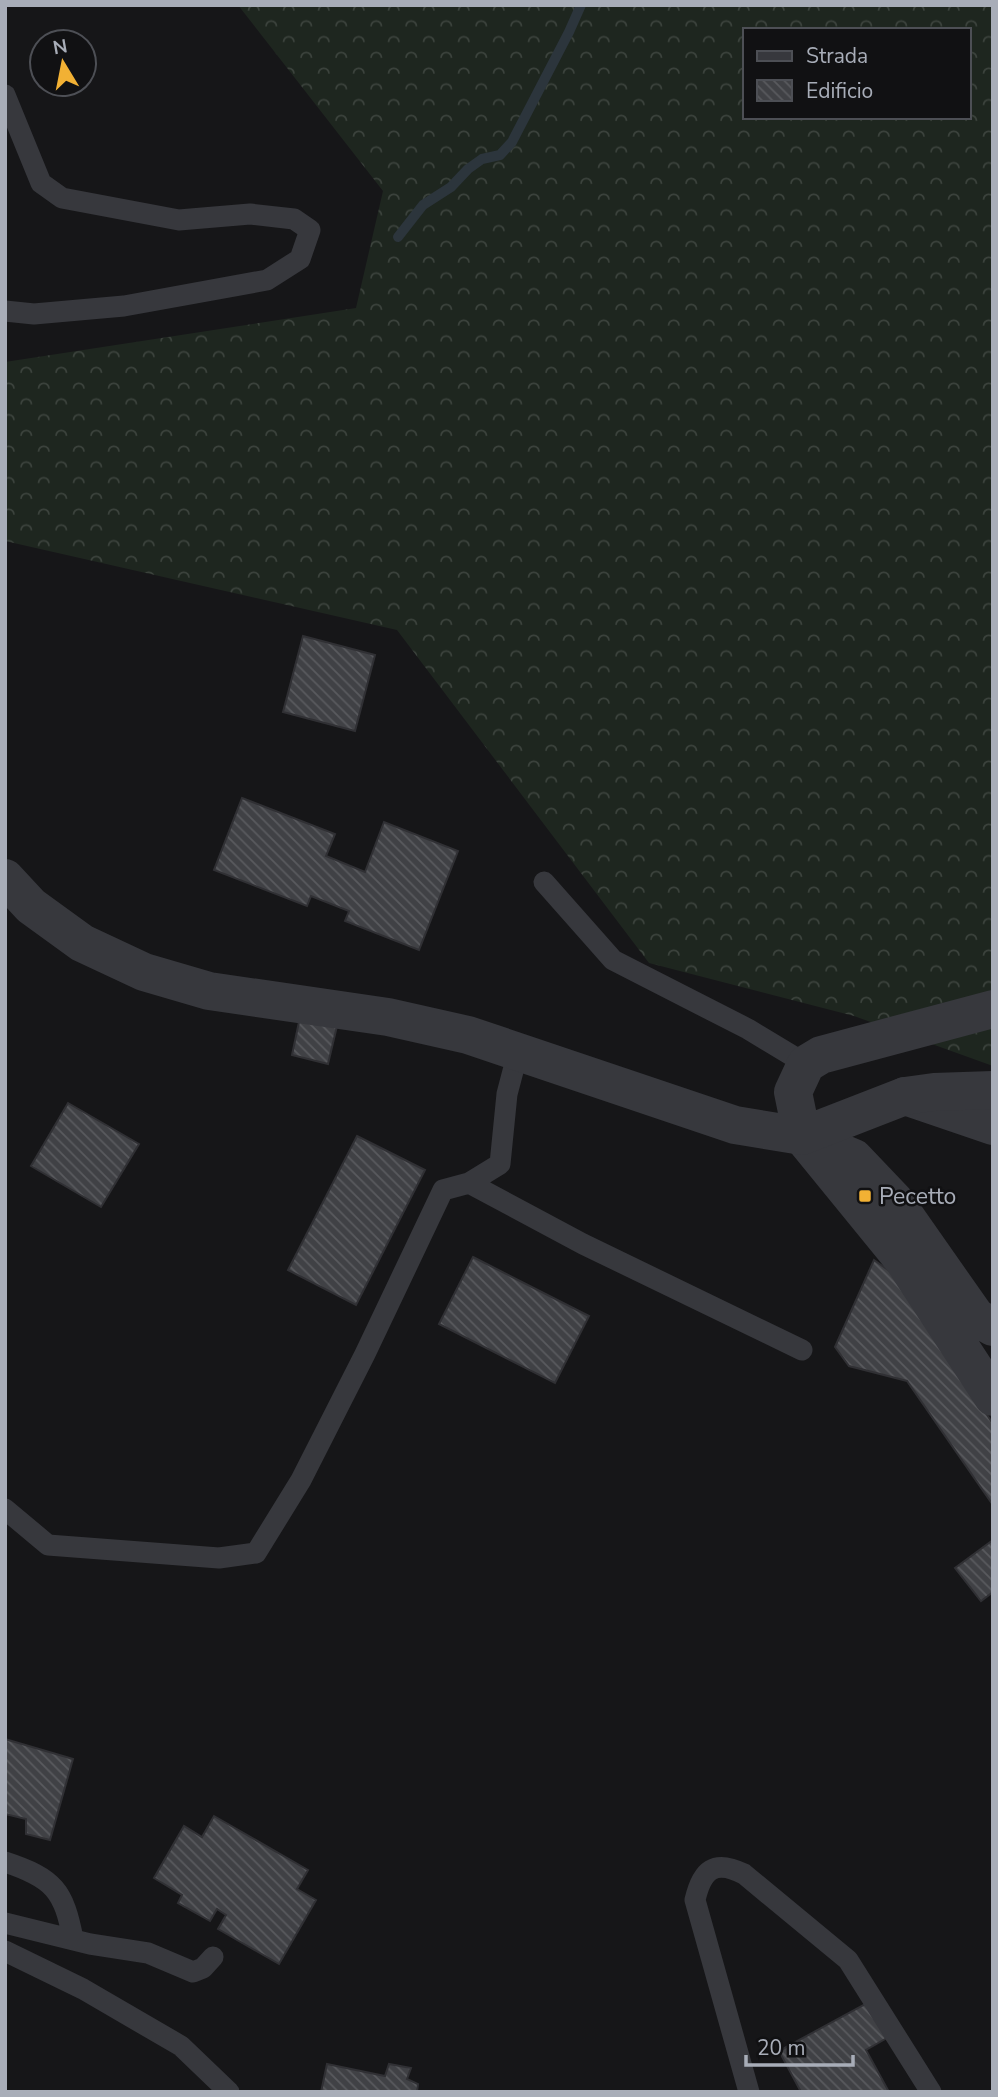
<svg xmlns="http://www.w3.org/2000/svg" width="998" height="2097" viewBox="0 0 998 2097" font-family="'Nunito Sans',sans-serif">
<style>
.forest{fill:url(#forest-crowns);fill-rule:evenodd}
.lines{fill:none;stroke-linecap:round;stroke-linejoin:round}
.stream{stroke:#2c353c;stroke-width:10}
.building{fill:url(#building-back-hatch);stroke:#303034;stroke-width:2}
.service{stroke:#37383d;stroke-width:21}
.minor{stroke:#37383d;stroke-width:38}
.tertiary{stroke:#37383d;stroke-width:38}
.poi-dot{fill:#f2b134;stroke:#111113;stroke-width:2.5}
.labels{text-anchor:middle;stroke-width:5;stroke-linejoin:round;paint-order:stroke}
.poi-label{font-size:23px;fill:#a8adb8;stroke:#111113;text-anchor:start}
</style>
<defs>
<pattern id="forest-crowns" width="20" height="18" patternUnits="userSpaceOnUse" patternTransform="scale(1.75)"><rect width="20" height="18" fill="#1e261f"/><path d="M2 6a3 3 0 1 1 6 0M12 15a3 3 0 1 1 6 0" fill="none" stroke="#3c433d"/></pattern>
<pattern id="building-back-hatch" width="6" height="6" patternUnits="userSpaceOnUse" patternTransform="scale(1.75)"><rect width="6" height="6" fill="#404145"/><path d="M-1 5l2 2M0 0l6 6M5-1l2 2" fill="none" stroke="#595a5e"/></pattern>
</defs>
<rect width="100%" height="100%" fill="#161618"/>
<path class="forest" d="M238,5H993V1066L854,1016L649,963L397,630L5,541V362L356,308L383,191ZM744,30H968V117H744Z"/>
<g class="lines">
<path class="stream" d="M398,237L423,205L451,187L468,169L482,159L500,155L512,142L569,32L581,5"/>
</g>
<path class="building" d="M303,636L375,655L355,731L283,712Z
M242,798L335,834L326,856L365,872L384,822L458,851L419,950L345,921L349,911L311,896L307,906L214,870Z
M300,1017L337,1026L328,1064L292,1055Z
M68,1103L139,1144L101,1207L31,1166Z
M357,1136L425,1170L356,1305L288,1270Z
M473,1257L589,1316L555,1383L439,1324Z
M874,1260L898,1277L993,1424V1505L907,1381L849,1366L835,1347Z
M993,1540V1592L981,1601L955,1568Z
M5,1739L73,1759L50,1840L26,1834V1819L5,1814Z
M214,1816L308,1870L297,1889L316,1900L279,1964L218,1929L226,1915L217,1909L210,1921L178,1903L182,1895L154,1878L184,1826L202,1837Z
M867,2003L887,2038L866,2050L889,2092H801L779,2051Z
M327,2064L385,2076L389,2064L411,2068L407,2079L418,2084L417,2092H321Z"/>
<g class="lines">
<path class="service" d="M5,95L41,183L62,198L179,220L250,214L294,219L310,230L300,259L267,280L124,306L34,314L5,311
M544,882L613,960L748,1029L806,1064
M469,1183L583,1244L802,1350
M5,1509L48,1545L219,1558L256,1553L301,1480L365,1354L443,1190L469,1183L500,1164L507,1094L518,1052
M5,1862C54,1878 64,1891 73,1939
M5,1923L90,1944L148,1953L193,1972L203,1968L213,1957
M5,1951L83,1989L181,2046L229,2092
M749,2092L695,1900C702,1870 714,1859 744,1874L848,1960L931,2092"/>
<path class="minor" d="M905,1096L993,1126
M802,1136L904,1261L993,1397
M804,1137L854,1158L894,1200L976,1317L993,1327"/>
<path class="tertiary" d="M5,878L31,906L82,943L144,972L209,991L388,1017L468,1035L735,1125L802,1136
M802,1136L793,1092L806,1064L821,1055L993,1009
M802,1136L905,1096L934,1092L993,1090"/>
</g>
<rect class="poi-dot" x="858" y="1189" width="14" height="14" rx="3.5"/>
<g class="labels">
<g class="poi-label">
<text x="879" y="1204">Pecetto</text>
</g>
</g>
<rect width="998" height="2097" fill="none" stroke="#a8adb8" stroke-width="14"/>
<rect x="743" y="28" width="228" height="91" fill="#111113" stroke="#4d4f55" stroke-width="2"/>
<rect x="757" y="51" width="35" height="10" fill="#37383d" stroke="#4d4f55" stroke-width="2"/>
<text x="806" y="63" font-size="21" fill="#a8adb8">Strada</text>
<rect x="757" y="80" width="35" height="21" fill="url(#building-back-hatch)" stroke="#4d4f55" stroke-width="2"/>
<text x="806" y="98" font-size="21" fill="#a8adb8">Edificio</text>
<g transform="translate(63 63) rotate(350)"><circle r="33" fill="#111113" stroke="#4d4f55" stroke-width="2"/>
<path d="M0-5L12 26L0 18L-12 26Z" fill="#f2b134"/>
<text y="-10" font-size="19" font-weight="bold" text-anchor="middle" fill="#a8adb8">N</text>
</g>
<path d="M746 2055v10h107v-10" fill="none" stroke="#a8adb8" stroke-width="3.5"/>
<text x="757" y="2055" font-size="21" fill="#a8adb8" stroke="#111113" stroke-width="5" paint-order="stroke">20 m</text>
</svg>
